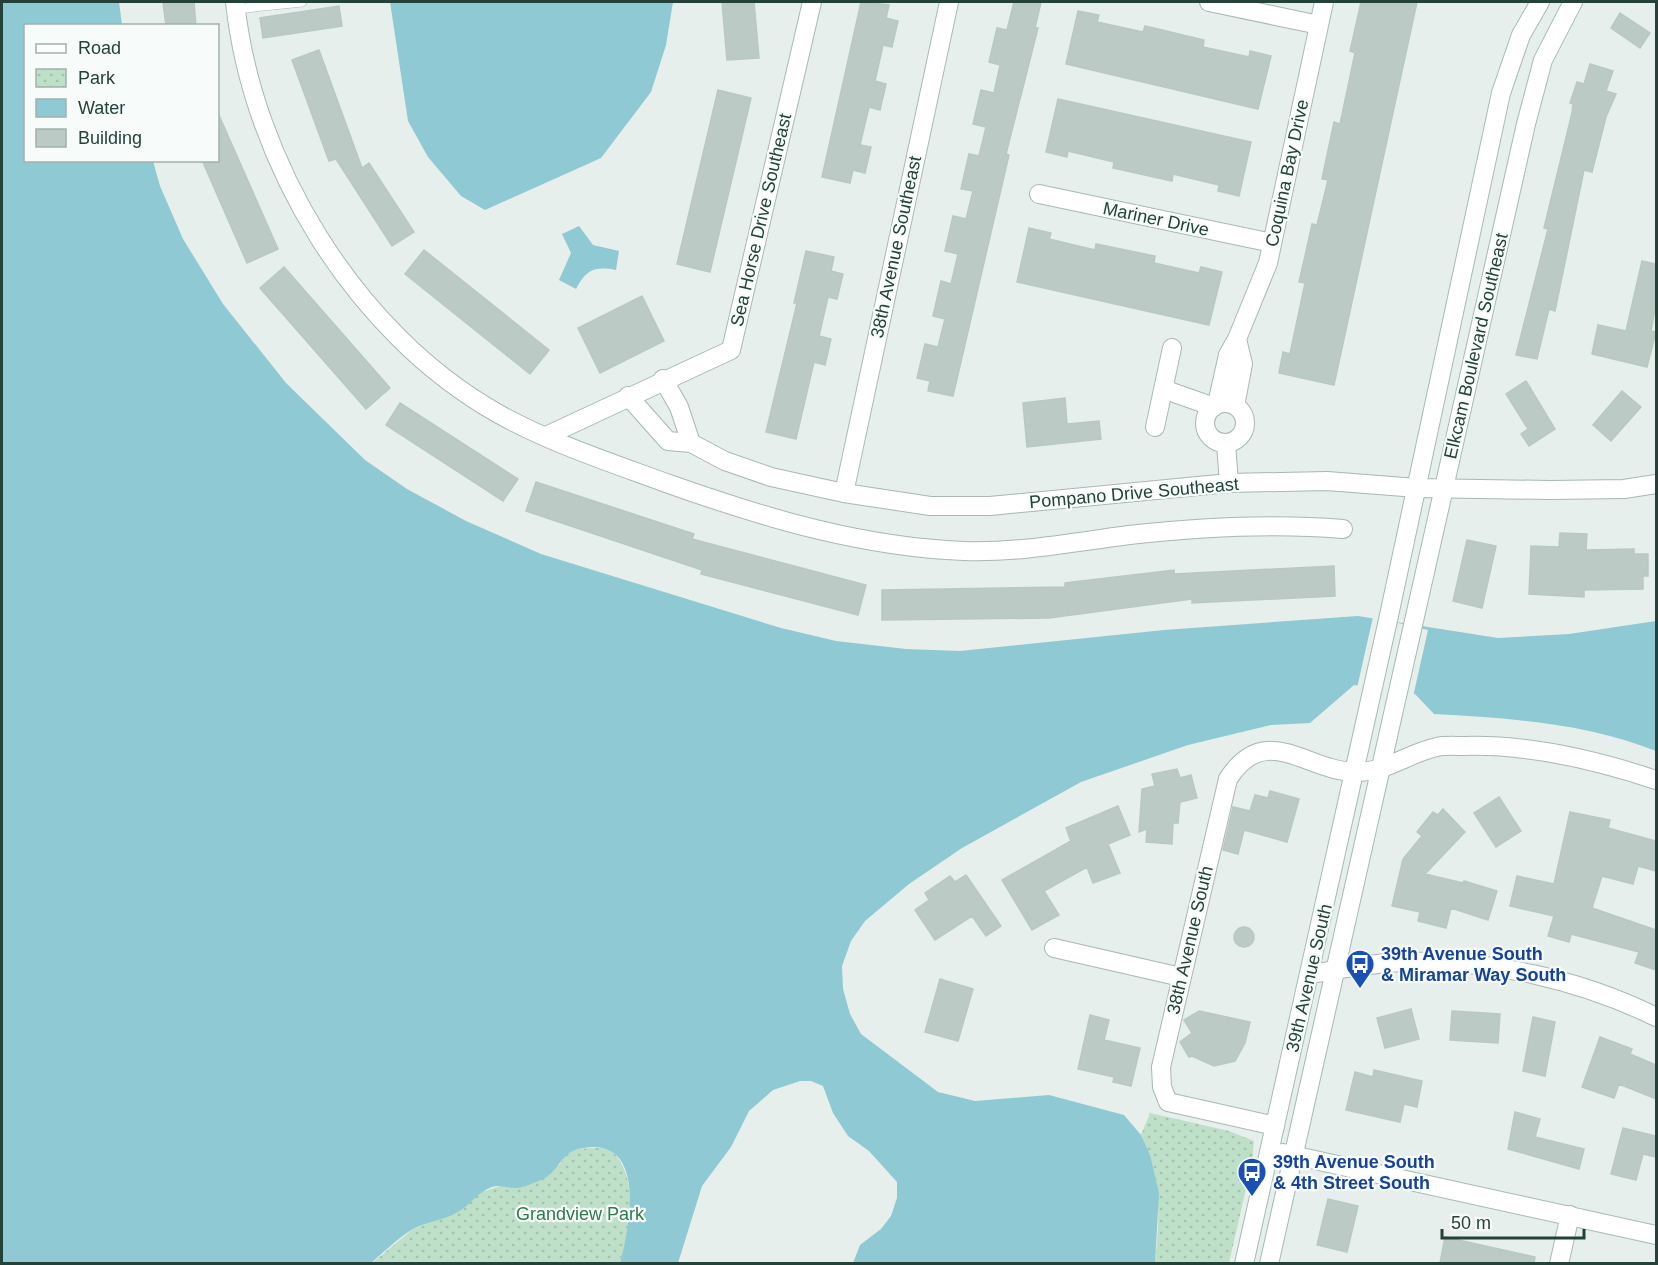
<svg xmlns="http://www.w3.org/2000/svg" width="1658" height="1265" viewBox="0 0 1658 1265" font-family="Helvetica,sans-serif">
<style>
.park{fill:url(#park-dots)}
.water{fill:#8ec9d4}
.pier{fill:#e6efeb}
.building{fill:#bbcac4;stroke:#b8c9c2;stroke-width:1.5}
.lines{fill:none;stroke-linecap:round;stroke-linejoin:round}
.lane-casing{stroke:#a8b8b2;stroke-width:10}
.street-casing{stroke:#a8b8b2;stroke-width:20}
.secondary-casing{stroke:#a4bbb3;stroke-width:20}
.lane{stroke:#fff;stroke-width:9}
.street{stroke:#fff;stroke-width:18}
.secondary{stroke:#fff;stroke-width:18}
.labels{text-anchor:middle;stroke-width:4.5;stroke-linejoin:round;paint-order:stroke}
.street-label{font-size:18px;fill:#24423a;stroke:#f7fbf9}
.transit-label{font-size:18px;font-weight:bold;fill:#164399;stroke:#f7fbf9;text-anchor:start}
.park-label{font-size:18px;fill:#2d7a4b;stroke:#f7fbf9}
</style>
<defs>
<pattern id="park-dots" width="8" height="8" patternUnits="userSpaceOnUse" patternTransform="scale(1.5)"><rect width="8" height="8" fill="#bfe0c8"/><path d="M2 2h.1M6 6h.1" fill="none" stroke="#a4c1ad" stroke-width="1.8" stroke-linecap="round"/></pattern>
</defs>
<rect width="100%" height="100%" fill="#e6efeb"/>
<path class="park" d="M1150,1113L1229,1131L1254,1141L1252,1162L1229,1263H1155C1160,1212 1162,1183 1141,1135Z
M608,1147C641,1175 630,1226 620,1263L371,1264L413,1229L455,1213L479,1193L503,1185L516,1188L560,1164L565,1155L576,1149Z"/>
<path class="water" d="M2,2H119L122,25L26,26V160L153,161L160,186L183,239L223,304L286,383L365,460L407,489L466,521L541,554L781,628L836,641L906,649L960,651L1164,630L1358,616L1498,638L1569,634L1656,621V751C1587,723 1508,718 1434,714L1415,694L1354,685L1310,723L1271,725L1188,745L1081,782L962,848L909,884L865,921L851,941L842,966L843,989L850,1014L861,1034L938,1092L975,1101L1049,1095L1124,1115L1141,1135L1150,1155L1159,1193L1155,1263H853L860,1245L881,1229L891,1216L897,1198V1182L869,1151L848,1136L833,1113L823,1086L811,1081H800L773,1090L749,1111L731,1147L702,1186L678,1263H620C631,1223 647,1132 578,1149C561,1153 557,1174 541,1180C533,1183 523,1188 515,1188C506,1188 501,1184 492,1187C477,1192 470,1206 456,1213C443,1220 427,1222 413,1229C398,1238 384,1252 371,1263L2,1264Z
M390,2H673L666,45L651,92L601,158L485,210L461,196L428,157L408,121Z
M579,226L593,245L619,251L616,270C594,266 586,270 576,289L559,280L571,253L562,234Z"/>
<path class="pier" d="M1373,617L1428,630L1413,697L1357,688Z"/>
<path class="building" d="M163,2H194L196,26H166Z
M722,2H754L759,58L727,60Z
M861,2L889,5L886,18L898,21L892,47L883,45L875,81L886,84L880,110L869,107L860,145L871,147L865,173L853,170L850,183L822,177Z
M1014,2H1041L1035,28H1038L1006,154L1009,155L953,396L928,391L930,381L917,378L925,344L938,347L945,319L933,316L941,281L951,284L958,254L945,251L953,216L966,219L973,191L961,189L969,154L979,156L986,127L973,124L981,90L994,93L1000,65L989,62L997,28L1007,30Z
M1361,2H1417L1334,385L1279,373L1283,352L1290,354L1305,283L1299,282L1307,247L1312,224L1317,225L1328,180L1322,179L1334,122L1340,124L1355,53L1350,51Z
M339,6L342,26L263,38L260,18Z
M1078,11L1099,15L1097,22L1143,32L1145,26L1204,40L1203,47L1249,57L1250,51L1271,56L1258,109L1066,64Z
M1620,13L1650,33L1640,48L1611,28Z
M319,50L362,168L369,163L414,232L392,246L336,159L329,161L292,60Z
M1590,64L1613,71L1606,91L1616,94L1606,117L1592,172L1584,170L1555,311L1549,309L1537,359L1516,355L1548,229L1544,228L1572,113L1573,104L1570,103L1577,82L1584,84Z
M718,90L751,98L710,272L677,264Z
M1058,99L1251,142L1239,196L1218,191L1219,185L1173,174L1172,181L1113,168L1114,162L1068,151L1067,157L1046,152Z
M218,113L278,249L247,263L202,160H218Z
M1029,228L1051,233L1049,239L1095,250L1096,244L1155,256L1154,263L1199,273L1201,267L1222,272L1209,325L1017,282Z
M424,250L549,350L530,374L405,274Z
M806,251L834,257L831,271L843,274L837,299L828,297L819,336L831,339L825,365L814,362L796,439L766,432L797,303H794Z
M1642,261L1656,264V304L1651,331L1656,332L1647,367L1592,354L1598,325L1626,331Z
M284,267L390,388L366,409L260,288Z
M642,296L664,341L600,373L578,328Z
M1526,381L1555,429L1529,446L1521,434L1528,429L1506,394Z
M1622,391L1641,407L1611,441L1593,425Z
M1065,398L1067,424L1099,421L1101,439L1027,447L1023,403Z
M400,403L518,479L503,501L386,425Z
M536,482L694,534L692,539L866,585L858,615L701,574L702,570L526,511Z
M1560,533L1587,534L1586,550L1634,549V554H1648V576H1643V589L1584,590V597L1529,594L1531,546L1559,547Z
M1467,540L1496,546L1482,608L1453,601Z
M1334,566L1335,596L1192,603V599L1049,618L882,620V590L1065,587V583L1174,570V574Z
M1177,769L1180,778L1191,775L1197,798L1180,802L1178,823H1173L1172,844L1146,842L1147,829L1139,832L1142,789L1155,786L1152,774Z
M1270,791L1299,799L1287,842L1244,830L1238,854L1223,850L1233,807L1250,811L1255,795L1268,798Z
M1499,797L1521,831L1496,847L1474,813Z
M1118,806L1130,835L1108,844L1120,873L1093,883L1087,867L1044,891L1059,915L1032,930L1002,880L1071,841L1066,828Z
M1443,809L1465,832L1425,874L1463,883L1464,881L1497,891L1488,920L1451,908L1446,928L1418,921L1420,912L1392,906L1403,859L1422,836L1417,832L1433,812L1438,815Z
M1570,812L1610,820L1608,828L1656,841V871L1638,866L1633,884L1602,876L1592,908L1656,930V970L1635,963L1639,952L1571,934L1569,942L1548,936L1554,916L1510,906L1517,876L1554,884Z
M966,875L1001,926L986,936L972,916L935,940L915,910L929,900L925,893L950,876L955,882Z
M1234 937a10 10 0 1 1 20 0a10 10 0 1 1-20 0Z
M940,979L973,989L958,1041L925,1032Z
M1411,1009L1419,1039L1385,1048L1377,1018Z
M1199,1011L1250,1022L1245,1043L1235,1061L1214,1066L1192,1056L1189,1057L1180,1042L1192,1033L1184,1020Z
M1452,1011L1500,1014L1498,1043L1450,1040Z
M1090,1015L1109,1020L1104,1040L1140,1048L1131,1086L1113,1082L1114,1077L1078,1069Z
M1533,1017L1555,1022L1545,1076L1523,1071Z
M1600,1037L1632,1049L1630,1054L1656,1065V1099L1619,1084L1614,1098L1582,1087Z
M1374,1070L1422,1081L1417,1107L1404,1104L1400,1122L1346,1110L1355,1072L1373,1077Z
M1515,1112L1540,1119L1535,1137L1584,1149L1579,1169L1508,1149Z
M1623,1128L1656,1136V1157L1643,1154L1636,1180L1611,1174Z
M1328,1199L1358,1206L1347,1252L1317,1245Z
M1445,1237L1535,1257L1534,1263H1440Z"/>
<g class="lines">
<g class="lane-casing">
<path id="lane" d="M236,9L302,2"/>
</g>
<g class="street-casing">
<path id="street" d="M235,2C252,162 354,332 497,413C550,443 612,463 669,484C765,518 862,547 964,551C1019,553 1075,542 1129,535C1201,527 1271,523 1343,529
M1209,2L1319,25
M1039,194L1272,243
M663,379L679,407L691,443
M1163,389L1214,407
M628,396L668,441L691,443L725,461L771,477L844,493L930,506H990L1229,483L1327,481L1417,488L1550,490L1624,489L1656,484
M1205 423a20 20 0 1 1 40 0a20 20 0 1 1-40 0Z
M1217,404L1228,355L1237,339L1268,263L1324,2
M1235,406L1243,364L1237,339
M1155,427L1172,348
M546,436L731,350L812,2
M1226,444L1229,483
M844,493L949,2
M1054,948L1181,977
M1310,974C1342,969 1377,962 1409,962C1493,960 1581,980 1656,1017
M1275,1126L1168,1102L1162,1087L1161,1067L1228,779C1265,721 1305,770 1354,772C1386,773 1408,753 1437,747C1445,745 1456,746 1464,746C1529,744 1596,760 1656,780
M1559,1264L1570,1215"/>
</g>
<g class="secondary-casing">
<path id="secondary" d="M1283,1153L1656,1235
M1244,1264L1388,620L1501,93L1521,35L1540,2
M1269,1264L1526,124L1543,60L1573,2"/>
</g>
<use href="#lane" class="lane"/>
<use href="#street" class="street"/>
<use href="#secondary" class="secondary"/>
</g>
<defs>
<g id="bus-pin" transform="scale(1.5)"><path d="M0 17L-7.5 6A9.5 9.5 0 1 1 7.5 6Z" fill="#1a4fb4" stroke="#f7fbf9"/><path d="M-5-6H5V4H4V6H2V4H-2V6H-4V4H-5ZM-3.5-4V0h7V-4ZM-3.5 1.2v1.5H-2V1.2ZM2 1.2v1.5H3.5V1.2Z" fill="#fff"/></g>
</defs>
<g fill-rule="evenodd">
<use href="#bus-pin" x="1360" y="964"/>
<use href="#bus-pin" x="1252" y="1172"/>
</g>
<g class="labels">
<g class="street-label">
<text transform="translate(1287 173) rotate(-78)" y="6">Coquina Bay Drive</text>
<text transform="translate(1156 219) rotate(12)" y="6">Mariner Drive</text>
<text transform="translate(761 220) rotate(-77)" y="6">Sea Horse Drive Southeast</text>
<text transform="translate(896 247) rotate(-78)" y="6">38th Avenue Southeast</text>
<text transform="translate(1476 346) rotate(-77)" y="6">Elkcam Boulevard Southeast</text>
<text transform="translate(1134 493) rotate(-5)" y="6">Pompano Drive Southeast</text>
<text transform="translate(1190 940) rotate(-77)" y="6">38th Avenue South</text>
<text transform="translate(1309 978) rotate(-77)" y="6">39th Avenue South</text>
</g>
<g class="transit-label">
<text x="1381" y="960">39th Avenue South<tspan x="1381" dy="21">&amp; Miramar Way South</tspan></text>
<text x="1273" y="1168">39th Avenue South<tspan x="1273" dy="21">&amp; 4th Street South</tspan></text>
</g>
<g class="park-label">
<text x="580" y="1220">Grandview Park</text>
</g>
</g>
<rect width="1658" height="1265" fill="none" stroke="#24423a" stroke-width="6"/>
<rect x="24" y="24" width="195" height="138" fill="#f7fbf9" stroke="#a3b1ad" stroke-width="1.5"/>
<rect x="36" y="44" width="30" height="9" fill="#ffffff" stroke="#a3b1ad" stroke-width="1.5"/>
<text x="78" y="54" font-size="18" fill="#24423a">Road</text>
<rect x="36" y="69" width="30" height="18" fill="url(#park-dots)" stroke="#a3b1ad" stroke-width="1.5"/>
<text x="78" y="84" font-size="18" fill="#24423a">Park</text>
<rect x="36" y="99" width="30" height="18" fill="#8ec9d4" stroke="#a3b1ad" stroke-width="1.5"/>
<text x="78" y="114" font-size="18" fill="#24423a">Water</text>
<rect x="36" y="129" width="30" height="18" fill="#bbcac4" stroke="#a3b1ad" stroke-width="1.5"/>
<text x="78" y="144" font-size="18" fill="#24423a">Building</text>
<path d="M1442 1229v9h142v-9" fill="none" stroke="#24423a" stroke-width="3"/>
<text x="1451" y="1229" font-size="18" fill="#24423a" stroke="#f7fbf9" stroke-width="4.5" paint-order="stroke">50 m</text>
</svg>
